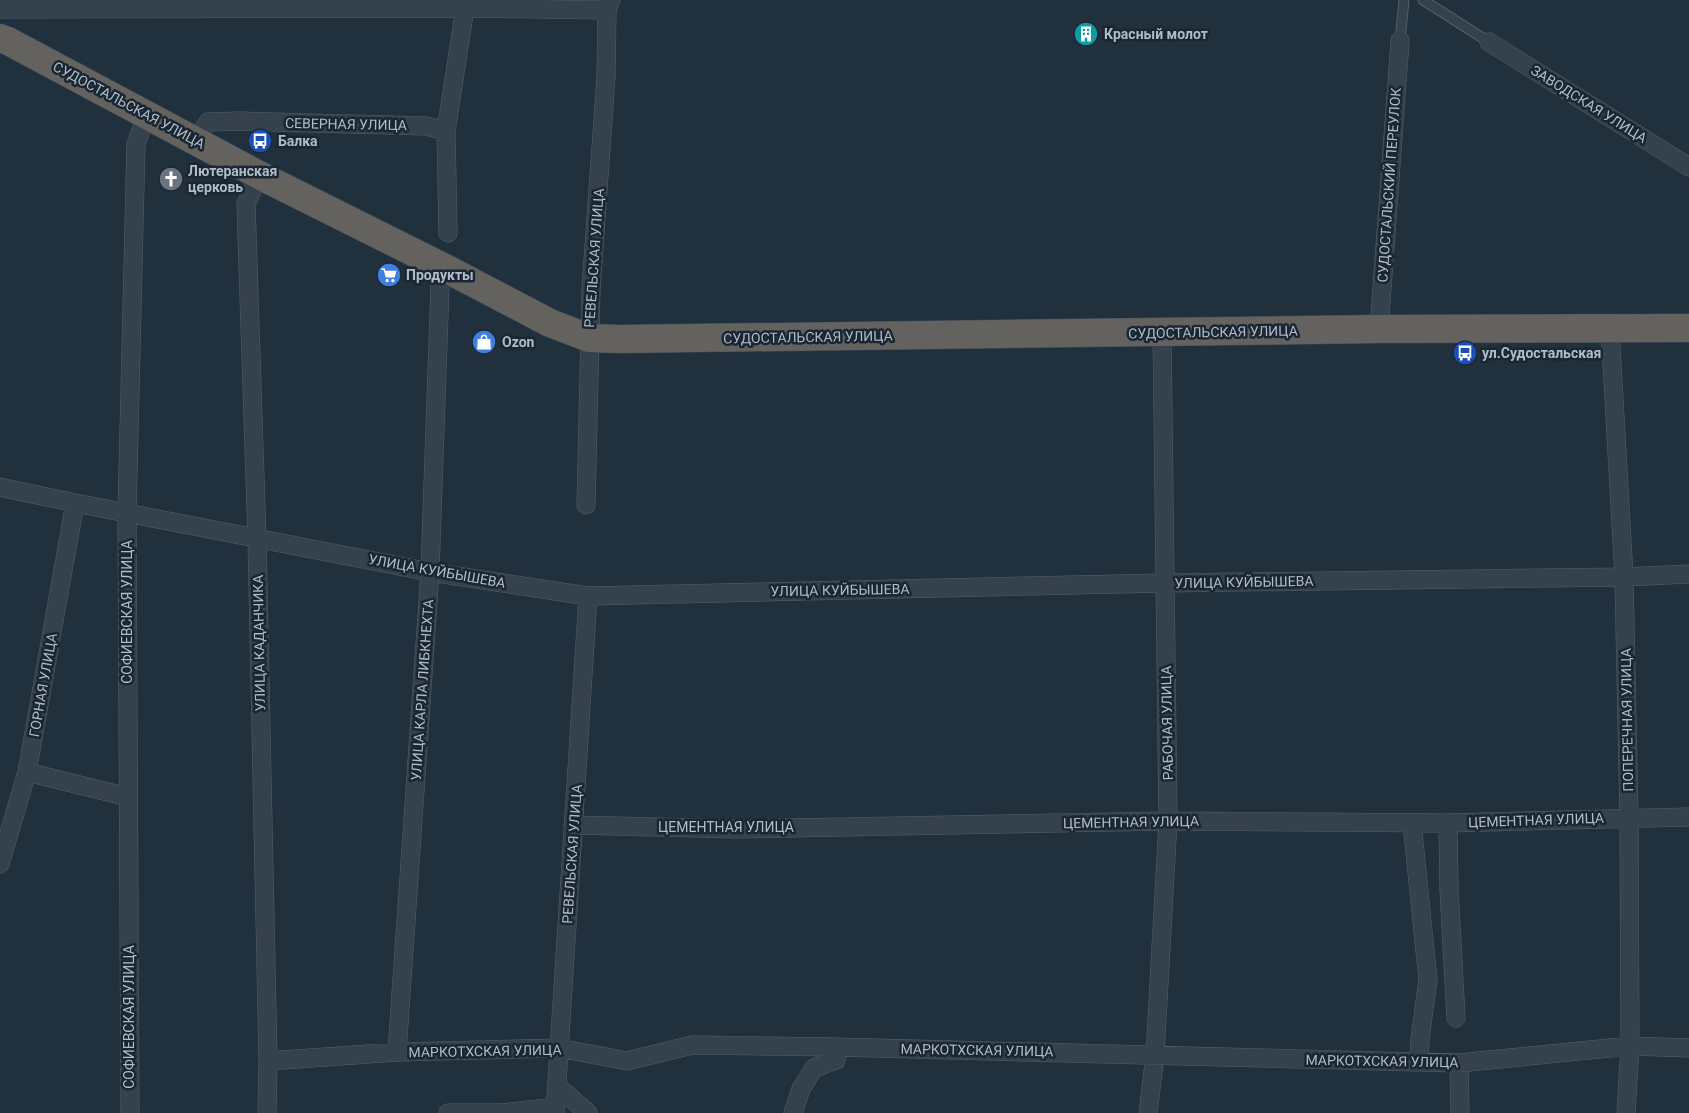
<svg xmlns="http://www.w3.org/2000/svg" width="1689" height="1113" viewBox="0 0 1689 1113" font-family="Roboto,sans-serif">
<style>
.lines{fill:none;stroke-linecap:round;stroke-linejoin:round}
.service-casing{stroke:#535f6b;stroke-width:11}
.minor-casing{stroke:#535f6b;stroke-width:19}
.trunk-casing{stroke:#404c58;stroke-width:29}
.service{stroke:#35414d;stroke-width:9}
.minor{stroke:#35414d;stroke-width:18}
.trunk{stroke:#63625f;stroke-width:28}
.labels{text-anchor:middle;stroke-width:5;stroke-linejoin:round;paint-order:stroke}
.poi-label{font-size:14px;font-weight:bold;fill:#b0bcc9;stroke:#1a2632;text-anchor:start}
.street-label{font-size:14px;fill:#b0bcc9;stroke:#1a2632}
</style>
<rect width="100%" height="100%" fill="#21303d"/>
<g class="lines">
<g class="service-casing">
<path id="service" d="M1423,0L1489,42
M1400,41L1404,0"/>
</g>
<g class="minor-casing">
<path id="minor" d="M0,9L465,8L607,10
M1489,42L1689,167
M196,141L208,122L238,121L426,126L446,131
M259,175L246,204L257,539L268,1061L267,1113
M448,233L446,131L465,8
M1610,328L1624,577L1629,817L1630,1046L1626,1113
M1379,329L1400,41
M0,487L75,503L430,572L588,596L1165,583L1624,577L1689,574
M586,505L591,289L606,77L607,10L611,0
M27,772L128,797
M1412,823L1428,980L1420,1039L1419,1062
M1448,823L1449,889L1456,1018
M573,825L736,829L1168,821L1448,823L1689,817
M0,864L27,772L75,503
M397,1052L430,572L440,285L447,269
M268,1061L397,1052L559,1048L627,1061L692,1045L836,1047L1459,1063L1630,1046L1689,1048
M1459,1063L1460,1113
M557,1086L588,1113
M130,1113L127,513L136,144L147,114
M448,1113H501L555,1107
M555,1113L588,596
M793,1113L801,1089L814,1068L836,1060V1047
M1148,1113L1155,1055L1168,821L1162,332"/>
</g>
<g class="trunk-casing">
<path id="trunk" d="M0,38L8,41L259,175L447,269L550,323L589,338L620,339L1379,329L1689,328"/>
</g>
<use href="#service" class="service"/>
<use href="#minor" class="minor"/>
<use href="#trunk" class="trunk"/>
</g>
<defs>
<g id="building-disc" transform="scale(1.25)"><circle r="9.5" fill="#0f9aa8" stroke="#1a2632"/><path d="M-4-6H4V6H1V3H-1V6H-4ZM-2.5-4.3h1.7v1.8h-1.7ZM.8-4.3h1.7v1.8H.8ZM-2.5-1h1.7V.8h-1.7ZM.8-1h1.7V.8H.8Z" fill="#fff"/></g>
<g id="bus-disc" transform="scale(1.25)"><circle r="9.5" fill="#1a4fb4" stroke="#1a2632"/><path d="M-5-6H5V4H4V6H2V4H-2V6H-4V4H-5ZM-3.5-4V0h7V-4ZM-3.5 1.2v1.5H-2V1.2ZM2 1.2v1.5H3.5V1.2Z" fill="#fff"/></g>
<g id="church-disc" transform="scale(1.25)"><circle r="9.5" fill="#6b7280" stroke="#1a2632"/><path d="M-1.2-6h2.4v3.5h3.3v2.4h-3.3V6h-2.4V-.1h-3.3v-2.4h3.3Z" fill="#fff"/></g>
<g id="supermarket-disc" transform="scale(1.25)"><circle r="9.5" fill="#3f7fe0" stroke="#1a2632"/><path d="M-6-5.5h2.5l.6 2H6L4.5 2H-2.5L-4.4-4H-6ZM-1.5 3.2a1.3 1.3 0 1 0 .1 0ZM3 3.2a1.3 1.3 0 1 0 .1 0Z" fill="#fff"/></g>
<g id="shop-disc" transform="scale(1.25)"><circle r="9.5" fill="#3f7fe0" stroke="#1a2632"/><path d="M-5-2.5h2.3a2.7 3.5 0 0 1 5.4 0H5L5.5 6h-11ZM-1.5-2.5h3a1.5 2.3 0 0 0-3 0Z" fill="#fff"/></g>
</defs>
<g fill-rule="evenodd">
<use href="#building-disc" x="1086" y="34"/>
<use href="#bus-disc" x="260" y="141"/>
<use href="#church-disc" x="171" y="179"/>
<use href="#supermarket-disc" x="389" y="275"/>
<use href="#shop-disc" x="484" y="342"/>
<use href="#bus-disc" x="1465" y="353"/>
</g>
<g class="labels">
<g class="poi-label">
<text x="1104" y="39">Красный молот</text>
<text x="278" y="146">Балка</text>
<text x="188" y="176">Лютеранская<tspan x="188" dy="16">церковь</tspan></text>
<text x="406" y="280">Продукты</text>
<text x="502" y="347">Ozon</text>
<text x="1482" y="358">ул.Судостальская</text>
</g>
<g class="street-label">
<text transform="translate(1589 104) rotate(32)" y="5">ЗАВОДСКАЯ УЛИЦА</text>
<text transform="translate(129 105) rotate(28)" y="5">СУДОСТАЛЬСКАЯ УЛИЦА</text>
<text transform="translate(346 124) rotate(1)" y="5">СЕВЕРНАЯ УЛИЦА</text>
<text transform="translate(1389 185) rotate(-86)" y="5">СУДОСТАЛЬСКИЙ ПЕРЕУЛОК</text>
<text transform="translate(594 258) rotate(-86)" y="5">РЕВЕЛЬСКАЯ УЛИЦА</text>
<text transform="translate(1213 332) rotate(-1)" y="5">СУДОСТАЛЬСКАЯ УЛИЦА</text>
<text transform="translate(808 337) rotate(-1)" y="5">СУДОСТАЛЬСКАЯ УЛИЦА</text>
<text transform="translate(437 571) rotate(10)" y="5">УЛИЦА КУЙБЫШЕВА</text>
<text transform="translate(1244 582) rotate(-1)" y="5">УЛИЦА КУЙБЫШЕВА</text>
<text transform="translate(840 590) rotate(-1)" y="5">УЛИЦА КУЙБЫШЕВА</text>
<text transform="translate(127 612) rotate(-90)" y="5">СОФИЕВСКАЯ УЛИЦА</text>
<text transform="translate(259 643) rotate(-91)" y="5">УЛИЦА КАДАНЧИКА</text>
<text transform="translate(43 685) rotate(-80)" y="5">ГОРНАЯ УЛИЦА</text>
<text transform="translate(422 690) rotate(-86)" y="5">УЛИЦА КАРЛА ЛИБКНЕХТА</text>
<text transform="translate(1627 720) rotate(-91)" y="5">ПОПЕРЕЧНАЯ УЛИЦА</text>
<text transform="translate(1167 723) rotate(-91)" y="5">РАБОЧАЯ УЛИЦА</text>
<text transform="translate(1536 820) rotate(-2)" y="5">ЦЕМЕНТНАЯ УЛИЦА</text>
<text transform="translate(1131 822) rotate(-1)" y="5">ЦЕМЕНТНАЯ УЛИЦА</text>
<text x="726" y="832">ЦЕМЕНТНАЯ УЛИЦА</text>
<text transform="translate(572 854) rotate(-86)" y="5">РЕВЕЛЬСКАЯ УЛИЦА</text>
<text transform="translate(129 1017) rotate(-90)" y="5">СОФИЕВСКАЯ УЛИЦА</text>
<text transform="translate(977 1050) rotate(1)" y="5">МАРКОТХСКАЯ УЛИЦА</text>
<text transform="translate(485 1051) rotate(-1)" y="5">МАРКОТХСКАЯ УЛИЦА</text>
<text transform="translate(1382 1061) rotate(1)" y="5">МАРКОТХСКАЯ УЛИЦА</text>
</g>
</g>
</svg>
